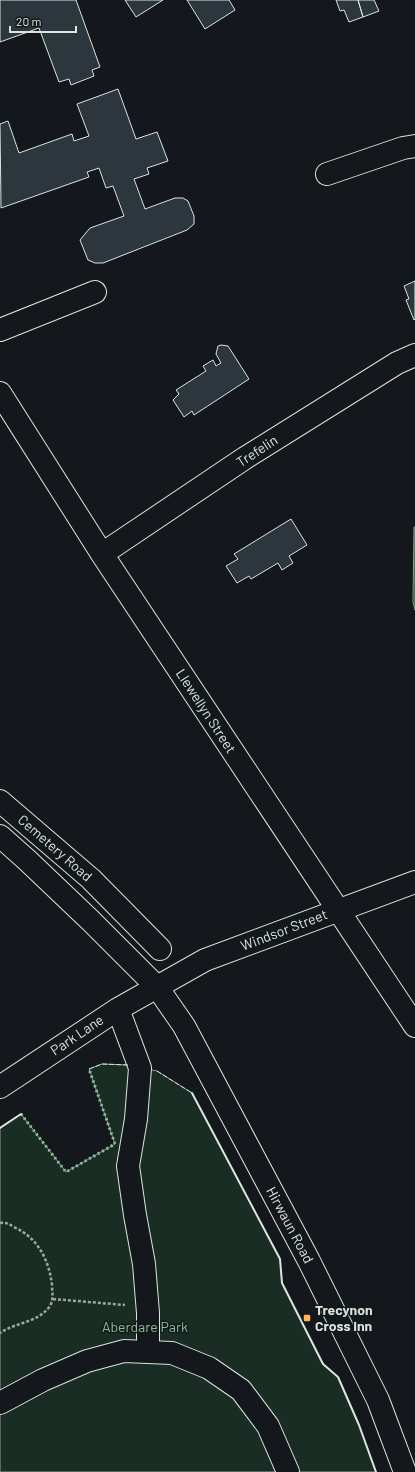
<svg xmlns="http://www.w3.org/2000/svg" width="415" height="1472" viewBox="0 0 415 1472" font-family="Barlow,sans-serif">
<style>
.green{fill:#1a2d24;stroke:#939e99}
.building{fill:#2c363c;stroke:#d8e6dc}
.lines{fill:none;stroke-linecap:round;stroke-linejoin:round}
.minor-casing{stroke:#d8e6dc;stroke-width:24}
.major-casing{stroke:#d8e6dc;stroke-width:24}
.path{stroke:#9da8a2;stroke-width:2.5;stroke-dasharray:3 2;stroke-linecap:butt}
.minor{stroke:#14181c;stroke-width:22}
.major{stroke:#14181c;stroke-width:22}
.hedge{stroke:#8ac095;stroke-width:3;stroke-dasharray:2 3;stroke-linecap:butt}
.fence{stroke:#d8e6dc;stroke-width:1;stroke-dasharray:5 2;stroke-linecap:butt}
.wall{stroke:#d8e6dc;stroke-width:2}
.poi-dot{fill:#ffb74d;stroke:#14181c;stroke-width:1.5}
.labels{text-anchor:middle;stroke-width:3;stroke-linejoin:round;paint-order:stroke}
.street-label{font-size:14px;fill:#d8e6dc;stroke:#14181c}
.poi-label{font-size:14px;font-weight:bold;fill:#d8e6dc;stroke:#14181c;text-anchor:start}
.park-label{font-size:14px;fill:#8ac095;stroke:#14181c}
</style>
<rect width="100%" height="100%" fill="#14181c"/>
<path class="green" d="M414,527H415V610L413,602Z
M102,1064L128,1065L157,1071L192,1093L280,1259L282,1283L323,1364L338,1377L359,1425L376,1472H0V1128L21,1114L66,1172L115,1144L89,1069Z"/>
<path class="building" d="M0,0H76L100,67L92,70L94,76L71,85L69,79L59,82L39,28L0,42Z
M125,0H163L136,17Z
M187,0H229L235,10L205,29Z
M336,0H358L363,17L349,22L344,10L340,11Z
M358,0H374L379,11L363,17Z
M118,89L136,139L157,132L168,161L147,168L149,174L134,179L145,209L175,198H183L188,201L194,216V224L187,230L103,263H95L88,260L80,240L90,228L124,216L113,186L106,188L99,168L87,172L89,177L1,208L0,124L8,121L19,153L72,134L74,141L89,136L77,104Z
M415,281V319L414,320L406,300L409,299L404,286Z
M221,345L228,346L249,379L194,415L192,411L184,417L173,400L179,394L176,390L206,371L203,366L213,360L216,366L221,363L216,354L218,346Z
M291,519L307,545L289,556L293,563L282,570L278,563L251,579L249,576L237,583L226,566L238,559L234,554Z"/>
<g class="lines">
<g class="minor-casing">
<path id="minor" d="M327,174L403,148L415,146
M0,330L95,292
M0,393L102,554L415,1026
M102,554L245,458L397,363L415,355
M0,801L91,879L160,949
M118,1009L140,1068L136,1119L128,1166L135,1215L144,1264L148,1313V1352
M0,1087L118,1009L205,960L415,882
M0,1403L43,1380L87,1361L124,1351L172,1353L209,1368L241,1390L268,1426L288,1472"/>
</g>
<g class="major-casing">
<path id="major" d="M0,836L27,860L90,920L157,987L184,1026L309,1261L378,1400L405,1472"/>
</g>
<path class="path" d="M0,1223C6,1222 9,1224 14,1227C38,1238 49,1260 52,1285C52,1293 54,1299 50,1306C38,1323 16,1322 0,1333
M53,1299L125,1305"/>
<use href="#minor" class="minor"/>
<use href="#major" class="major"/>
<path class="hedge" d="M21,1114L66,1172L115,1144L89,1069"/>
<path class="fence" d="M89,1069L102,1064L128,1065
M157,1071L192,1093"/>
<path class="wall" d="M192,1093L280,1259L282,1283L323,1364L338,1377L359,1425L376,1472
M0,1128L21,1114"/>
</g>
<rect class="poi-dot" x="303" y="1314" width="8" height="8" rx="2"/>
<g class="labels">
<g class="street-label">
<text transform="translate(257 451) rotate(-33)" y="5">Trefelin</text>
<text transform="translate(206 711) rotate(57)" y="5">Llewellyn Street</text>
<text transform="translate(55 848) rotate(41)" y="5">Cemetery Road</text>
<text transform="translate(284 930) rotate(-21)" y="5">Windsor Street</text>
<text transform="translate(77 1035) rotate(-34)" y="5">Park Lane</text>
<text transform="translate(290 1225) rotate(62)" y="5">Hirwaun Road</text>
</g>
<g class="poi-label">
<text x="315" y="1315">Trecynon<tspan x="315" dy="16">Cross Inn</tspan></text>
</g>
<g class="park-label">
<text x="145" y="1332">Aberdare Park</text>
</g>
</g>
<path d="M10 26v6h66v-6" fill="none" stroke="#d8e6dc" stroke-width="2"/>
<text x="16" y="26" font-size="12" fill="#d8e6dc" stroke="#14181c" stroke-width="3" paint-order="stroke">20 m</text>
</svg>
